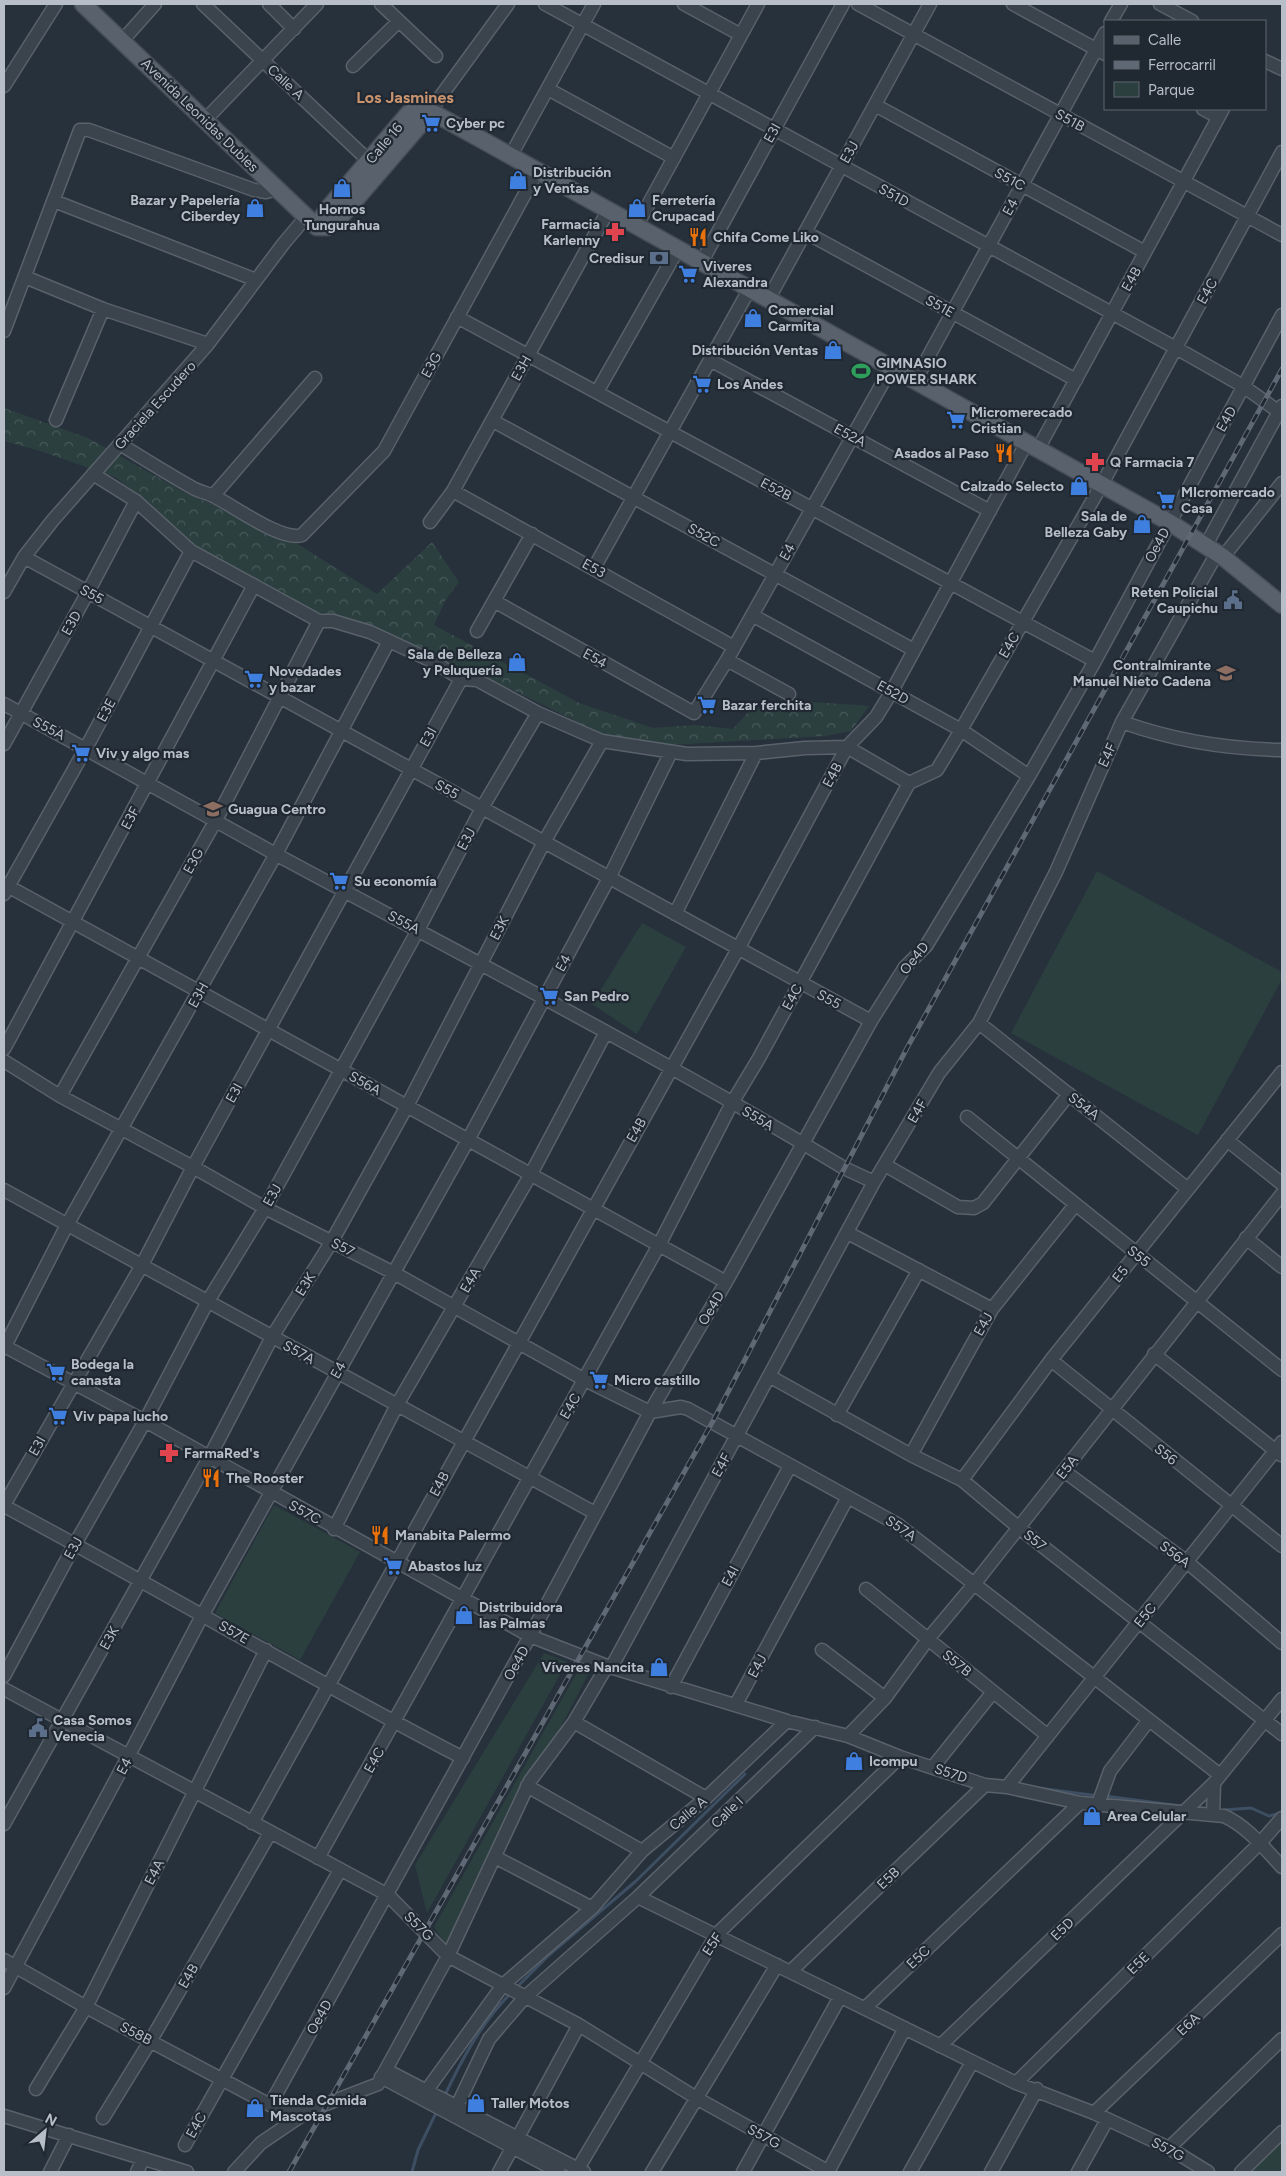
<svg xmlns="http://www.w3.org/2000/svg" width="1286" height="2176" viewBox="0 0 1286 2176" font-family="Figtree,sans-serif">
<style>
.forest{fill:url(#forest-crowns)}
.park{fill:#2c3f3f}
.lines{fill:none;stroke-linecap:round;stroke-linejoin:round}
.stream{stroke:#3e4f63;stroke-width:3}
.minor-casing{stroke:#59616b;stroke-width:15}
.major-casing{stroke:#444c56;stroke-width:19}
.minor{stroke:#3b434d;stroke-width:12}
.major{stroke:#59626c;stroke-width:16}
.rail-casing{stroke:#5f6975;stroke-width:5}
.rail{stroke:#202832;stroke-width:3;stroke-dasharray:9;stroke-linecap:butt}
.labels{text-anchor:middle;stroke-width:4.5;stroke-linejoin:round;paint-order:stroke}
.street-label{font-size:14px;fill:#b7bec8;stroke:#202832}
.poi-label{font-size:14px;font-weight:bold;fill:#b7bec8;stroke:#202832;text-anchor:start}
.quarter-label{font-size:16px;font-weight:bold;fill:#ca946f;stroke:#202832}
</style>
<defs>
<pattern id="forest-crowns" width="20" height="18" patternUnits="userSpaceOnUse" patternTransform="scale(1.25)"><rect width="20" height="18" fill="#2c3f3f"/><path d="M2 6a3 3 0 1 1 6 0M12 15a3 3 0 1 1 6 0" fill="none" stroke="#485959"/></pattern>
</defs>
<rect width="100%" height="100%" fill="#27313c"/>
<path class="forest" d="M4,408L88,438L191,496L212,504L251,525L296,543L377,594L432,542L459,582L445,601L434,625L579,703L653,728L695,725L733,729L752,708L764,710L780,702L800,701L869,706L851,731L825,736L669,745L600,733L482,675L471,671L461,672L436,656L354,619L317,612L192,545L152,505L115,477L37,450L4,441Z"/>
<path class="park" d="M1097,871L1282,972V979L1198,1135L1011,1033Z
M642,923L686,947L637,1034L592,1004Z
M274,1505L360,1552L300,1660L215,1613Z
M544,1653L567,1662L427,1913L415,1865Z
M580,1667L590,1671L447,1946L434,1927Z
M1282,2132V2172H1241Z"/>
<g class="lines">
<path class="stream" d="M1038,1788L1099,1796
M1105,1796L1181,1806
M1224,1810L1251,1808L1269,1816L1281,1813
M517,1987L549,1955L636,1881L745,1774
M444,2097C461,2061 481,2023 510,1994
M412,2172L418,2150L437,2111"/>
<g class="minor-casing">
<path id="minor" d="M203,4L369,161
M269,4L294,29
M381,4L436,56
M545,4L1176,348L1243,386L1282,414
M684,4L741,35
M858,4L1282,235
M1013,4L1105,54
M1160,4L1192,21
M1111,21L1121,4
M122,41L155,4
M1265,61L1282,69
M353,66L399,21
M4,86L56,4
M548,89L674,158
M875,105L1145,252
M1203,109L1218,117
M430,111L508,4
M205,120L317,4
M510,157L594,4
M54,201L256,280
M636,227L758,4
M805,232L1076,380
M701,263L843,4
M25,277L103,309L208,344
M768,300L930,4
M457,317L1095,661
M4,331L80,130H89L254,190L266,192L277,189
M710,360L990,511
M915,381L1105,33
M597,392L678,249
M56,420L103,309
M493,421L914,650
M120,444C144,459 168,474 193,488C200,492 208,493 215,497C234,506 282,542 302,535L384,451L537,172
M1038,449L1223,109
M93,474L136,501L191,551L319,621H333L370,632L432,661L461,679L477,680L538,713L602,741L687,754L756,753L805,748L847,747L909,783
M453,491L734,647
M213,496L315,378
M430,522L453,491L608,211
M1206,545L1282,406
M24,557L871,1021
M1223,557L1282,483
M594,568L749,290
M4,592L24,557L53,520L208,344L284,243L306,217
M494,601L694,713L727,660L891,368
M752,615L961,730L1029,776
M477,631L532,534
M727,660L789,694
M4,704C96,754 187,806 279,856C468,958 660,1057 844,1168L874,1182
M1122,722C1172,740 1229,749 1282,750
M4,744L88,592L136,501
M4,884L726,1282
M4,894L86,748L191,551
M675,914L756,753
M979,1023L1188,1189
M4,1049L254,585
M4,1061L60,1096L193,1167L265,1208L394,1273L585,1380L650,1412L681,1407L688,1409L897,1524L1220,1775
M60,1096L216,820L319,621
M967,1117L1282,1370
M1227,1140L1282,1184
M885,1165L958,1207L974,1208L983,1203L1069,1094
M4,1190L595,1513
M848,1233L992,1309
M1246,1238L1282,1267
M4,1346L145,1421L530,1636L607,1666L787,1721L848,1736L900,1757L985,1785L1007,1787L1080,1803L1224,1816C1247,1826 1265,1849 1282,1867
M4,1348L67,1225L276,854L389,641
M1154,1354L1281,1455
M1051,1360L1282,1546
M769,1376L911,1455L962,1480L1018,1527L1282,1734
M837,1415L919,1270
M911,1455L992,1309L1075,1205
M1064,1471L1187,1562L1282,1643
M962,1480L1051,1360L1282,1072
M4,1505L142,1265L193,1167L461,679
M4,1506C158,1588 308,1678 463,1758
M334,1529L397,1405L531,1174L606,1032
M866,1589L1048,1736
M822,1650L885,1698
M611,1668L874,1182L939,1073L979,1023L1056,872L1122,722L1217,553
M4,1676L75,1544L145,1421L208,1301L265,1208L418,930L482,808L538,713
M671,1687L790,1466
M4,1689L388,1895L448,1956L579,2025L698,2099L829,2172
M736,1704L848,1497
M574,1722L706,1798
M848,1736L885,1698L928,1639L975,1583L1282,1194
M933,1767L993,1692
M527,1786L642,1851
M1007,1787L1282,1442
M1098,1804L1110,1771L1149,1720
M1213,1815L1214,1783
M252,1823L738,949L847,747L876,717L892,691L1027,442
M4,1824L209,1458L272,1337L332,1241L407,1106L544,842L602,741
M495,1857L592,1908
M318,1858L659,1245L732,1103L759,1058L909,783L937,770L961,730L1102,484L1282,152
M638,1897L1016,2083L1094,2113L1169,2148L1208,2172
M4,1960L86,2007L270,2105L308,2111L378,2084L448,1956L530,1781L574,1722L607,1666
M791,1971L985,1785
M4,1988L128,1757L203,1614L468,1140L609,878L671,752
M865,2008L1080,1803
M940,2046L1214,1783L1282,1699
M386,2070L584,2172
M381,2077L559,2172
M1016,2083L1260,1843L1282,1818
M36,2089L86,2007L266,1650
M427,2090L503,1985L592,1908L642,1851L706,1798L787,1721
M270,2105L530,1636L650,1412L726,1282L871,1021L905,967L926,946L1029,776L1095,661L1282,315
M457,2106L489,2039L525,1997L638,1897L815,1727
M1094,2113L1282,1934
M4,2116L187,2172
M103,2118L151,2040L270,1833
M185,2145L340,1870
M1169,2148L1282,2039
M50,2172L69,2135
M137,2172L143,2159
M234,2172L261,2143L308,2111
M499,2172L579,2025
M576,2172L717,1934L900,1757
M652,2172L777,1965
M743,2172L840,1997
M828,2172L905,2028
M910,2172L972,2062
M991,2172L1037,2089
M1078,2172L1107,2120
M1241,2172L1282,2132"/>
</g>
<g class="major-casing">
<path id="major" d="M83,4L317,227
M317,227L326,211L409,113L420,109L430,111L1169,522L1223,557L1282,605
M317,227H327L337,221L418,127L428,117L430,111"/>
</g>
<use href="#minor" class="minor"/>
<use href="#major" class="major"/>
<g class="rail-casing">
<path id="rail" d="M289,2172L713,1421L907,1048L1282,369"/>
</g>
<use href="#rail" class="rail"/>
</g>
<defs>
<g id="supermarket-bare" transform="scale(1.5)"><path d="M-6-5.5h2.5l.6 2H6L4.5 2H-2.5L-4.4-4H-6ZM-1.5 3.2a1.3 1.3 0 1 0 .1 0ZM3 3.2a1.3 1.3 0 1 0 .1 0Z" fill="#3f7fe0" stroke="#202832" stroke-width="2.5" paint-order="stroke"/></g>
<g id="shop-bare" transform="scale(1.5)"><path d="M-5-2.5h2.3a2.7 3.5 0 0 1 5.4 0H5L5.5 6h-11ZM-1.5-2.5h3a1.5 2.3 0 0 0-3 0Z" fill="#3f7fe0" stroke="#202832" stroke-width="2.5" paint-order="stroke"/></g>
<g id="pharmacy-bare" transform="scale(1.5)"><path d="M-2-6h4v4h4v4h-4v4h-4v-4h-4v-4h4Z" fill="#e0444e" stroke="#202832" stroke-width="2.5" paint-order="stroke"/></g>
<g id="restaurant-bare" transform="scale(1.5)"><path d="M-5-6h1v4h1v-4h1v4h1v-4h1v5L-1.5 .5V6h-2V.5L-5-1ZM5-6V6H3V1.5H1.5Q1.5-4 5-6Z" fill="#e8710a" stroke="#202832" stroke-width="2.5" paint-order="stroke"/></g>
<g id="bank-bare" transform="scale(1.5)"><path d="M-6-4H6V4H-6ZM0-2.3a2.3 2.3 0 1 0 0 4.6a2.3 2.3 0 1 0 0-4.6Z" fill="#5c6f8a" stroke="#202832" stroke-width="2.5" paint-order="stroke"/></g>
<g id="stadium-bare" transform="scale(1.5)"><path d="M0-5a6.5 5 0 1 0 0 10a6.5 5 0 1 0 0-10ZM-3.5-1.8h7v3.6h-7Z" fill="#2e9e5b" stroke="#202832" stroke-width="2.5" paint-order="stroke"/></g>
<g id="civic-bare" transform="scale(1.5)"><path d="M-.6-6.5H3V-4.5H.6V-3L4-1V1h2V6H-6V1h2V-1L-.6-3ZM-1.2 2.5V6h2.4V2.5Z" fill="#5c6f8a" stroke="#202832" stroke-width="2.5" paint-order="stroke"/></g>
<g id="school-bare" transform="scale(1.5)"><path d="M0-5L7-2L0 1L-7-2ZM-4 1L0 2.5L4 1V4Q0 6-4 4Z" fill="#8d6e63" stroke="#202832" stroke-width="2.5" paint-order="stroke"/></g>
</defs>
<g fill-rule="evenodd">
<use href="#supermarket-bare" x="431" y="123"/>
<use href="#shop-bare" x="518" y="180"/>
<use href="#shop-bare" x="342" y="188"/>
<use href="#shop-bare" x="255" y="208"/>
<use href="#shop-bare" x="637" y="208"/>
<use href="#pharmacy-bare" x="615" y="232"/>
<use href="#restaurant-bare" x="698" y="237"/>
<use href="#bank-bare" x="659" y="258"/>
<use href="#supermarket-bare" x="688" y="274"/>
<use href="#shop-bare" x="753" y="318"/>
<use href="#shop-bare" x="833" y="350"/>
<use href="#stadium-bare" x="861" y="371"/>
<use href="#supermarket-bare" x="702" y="384"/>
<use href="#supermarket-bare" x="956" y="420"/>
<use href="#restaurant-bare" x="1004" y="453"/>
<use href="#pharmacy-bare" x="1095" y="462"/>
<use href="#shop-bare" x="1079" y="486"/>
<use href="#supermarket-bare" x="1166" y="500"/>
<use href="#shop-bare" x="1142" y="524"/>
<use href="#civic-bare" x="1233" y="600"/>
<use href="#shop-bare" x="517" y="662"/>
<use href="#school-bare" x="1226" y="673"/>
<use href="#supermarket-bare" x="254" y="679"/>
<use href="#supermarket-bare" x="707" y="705"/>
<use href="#supermarket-bare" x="81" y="753"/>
<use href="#school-bare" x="213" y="809"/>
<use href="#supermarket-bare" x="339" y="881"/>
<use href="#supermarket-bare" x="549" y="996"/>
<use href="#supermarket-bare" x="56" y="1372"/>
<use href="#supermarket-bare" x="599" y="1380"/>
<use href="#supermarket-bare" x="58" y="1416"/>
<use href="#pharmacy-bare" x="169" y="1453"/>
<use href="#restaurant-bare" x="211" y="1478"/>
<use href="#restaurant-bare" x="380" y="1535"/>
<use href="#supermarket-bare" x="393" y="1566"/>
<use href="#shop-bare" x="464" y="1615"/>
<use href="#shop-bare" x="659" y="1667"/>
<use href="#civic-bare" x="38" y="1728"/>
<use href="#shop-bare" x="854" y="1761"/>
<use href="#shop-bare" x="1092" y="1816"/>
<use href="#shop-bare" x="476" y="2103"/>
<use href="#shop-bare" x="255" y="2108"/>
</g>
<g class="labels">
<g class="street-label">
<text transform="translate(286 82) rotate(43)" y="5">Calle A</text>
<text transform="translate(200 115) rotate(44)" y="5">Avenida Leonidas Dubles</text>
<text transform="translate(1070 120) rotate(29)" y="5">S51B</text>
<text transform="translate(772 133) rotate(-61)" y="5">E3I</text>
<text transform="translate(384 143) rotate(-50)" y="5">Calle 16</text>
<text transform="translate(849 152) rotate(-61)" y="5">E3J</text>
<text transform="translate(1010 179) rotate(29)" y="5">S51C</text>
<text transform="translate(894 195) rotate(29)" y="5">S51D</text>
<text transform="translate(1010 207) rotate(-61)" y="5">E4</text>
<text transform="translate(1131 279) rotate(-61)" y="5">E4B</text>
<text transform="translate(1207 291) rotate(-61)" y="5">E4C</text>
<text transform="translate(940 306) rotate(29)" y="5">S51E</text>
<text transform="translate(431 365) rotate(-61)" y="5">E3G</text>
<text transform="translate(521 368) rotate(-61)" y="5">E3H</text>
<text transform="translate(155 405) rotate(-48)" y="5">Graciela Escudero</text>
<text transform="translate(1226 419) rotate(-61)" y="5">E4D</text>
<text transform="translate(850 435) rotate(28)" y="5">E52A</text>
<text transform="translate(776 489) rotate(28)" y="5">E52B</text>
<text transform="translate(704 535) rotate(29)" y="5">S52C</text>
<text transform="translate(1157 545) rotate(-62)" y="5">Oe4D</text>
<text transform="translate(787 552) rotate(-61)" y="5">E4</text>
<text transform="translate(594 568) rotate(29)" y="5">E53</text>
<text transform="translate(92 594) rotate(29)" y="5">S55</text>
<text transform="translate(71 623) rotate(-61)" y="5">E3D</text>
<text transform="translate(1009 645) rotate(-60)" y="5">E4C</text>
<text transform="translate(595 658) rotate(29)" y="5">E54</text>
<text transform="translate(893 692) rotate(29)" y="5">E52D</text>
<text transform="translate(106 710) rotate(-62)" y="5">E3E</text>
<text transform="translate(49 728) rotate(27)" y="5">S55A</text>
<text transform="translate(428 737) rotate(-61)" y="5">E3I</text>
<text transform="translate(1107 755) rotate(-66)" y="5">E4F</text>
<text transform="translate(832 775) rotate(-62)" y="5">E4B</text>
<text transform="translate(447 789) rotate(29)" y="5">S55</text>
<text transform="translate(130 818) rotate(-62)" y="5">E3F</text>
<text transform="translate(466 839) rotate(-62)" y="5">E3J</text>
<text transform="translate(193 861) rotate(-61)" y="5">E3G</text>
<text transform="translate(404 922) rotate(28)" y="5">S55A</text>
<text transform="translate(499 928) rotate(-62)" y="5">E3K</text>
<text transform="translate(914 958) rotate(-51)" y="5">Oe4D</text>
<text transform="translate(563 963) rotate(-61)" y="5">E4</text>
<text transform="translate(198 995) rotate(-61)" y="5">E3H</text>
<text transform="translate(792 997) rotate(-62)" y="5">E4C</text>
<text transform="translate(829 999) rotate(28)" y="5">S55</text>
<text transform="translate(365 1083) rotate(29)" y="5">S56A</text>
<text transform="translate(234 1093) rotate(-61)" y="5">E3I</text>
<text transform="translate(1084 1106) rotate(38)" y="5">S54A</text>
<text transform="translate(917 1111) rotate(-60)" y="5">E4F</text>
<text transform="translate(758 1118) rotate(30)" y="5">S55A</text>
<text transform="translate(636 1130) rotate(-61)" y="5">E4B</text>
<text transform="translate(272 1195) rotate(-61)" y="5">E3J</text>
<text transform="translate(343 1247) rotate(27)" y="5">S57</text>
<text transform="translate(1139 1256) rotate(38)" y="5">S55</text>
<text transform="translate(1120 1274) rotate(-51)" y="5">E5</text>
<text transform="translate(470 1280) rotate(-60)" y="5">E4A</text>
<text transform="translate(305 1284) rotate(-58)" y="5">E3K</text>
<text transform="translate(711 1308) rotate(-59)" y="5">Oe4D</text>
<text transform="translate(983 1324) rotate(-61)" y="5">E4J</text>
<text transform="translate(299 1352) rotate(29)" y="5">S57A</text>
<text transform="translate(338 1370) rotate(-61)" y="5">E4</text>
<text transform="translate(570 1406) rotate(-60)" y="5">E4C</text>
<text transform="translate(37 1446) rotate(-61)" y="5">E3I</text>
<text transform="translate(1166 1454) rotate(38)" y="5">S56</text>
<text transform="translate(721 1465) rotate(-61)" y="5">E4F</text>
<text transform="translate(1067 1467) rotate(-52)" y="5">E5A</text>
<text transform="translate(439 1484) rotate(-62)" y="5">E4B</text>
<text transform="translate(305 1512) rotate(29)" y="5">S57C</text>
<text transform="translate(901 1528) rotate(34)" y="5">S57A</text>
<text transform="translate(1035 1540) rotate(38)" y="5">S57</text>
<text transform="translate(73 1548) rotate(-61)" y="5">E3J</text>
<text transform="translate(1175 1554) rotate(37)" y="5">S56A</text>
<text transform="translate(730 1576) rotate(-62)" y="5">E4I</text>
<text transform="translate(1145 1615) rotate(-51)" y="5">E5C</text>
<text transform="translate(234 1632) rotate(30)" y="5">S57E</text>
<text transform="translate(109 1638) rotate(-61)" y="5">E3K</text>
<text transform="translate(516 1663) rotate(-61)" y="5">Oe4D</text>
<text transform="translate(957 1663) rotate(39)" y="5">S57B</text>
<text transform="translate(757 1666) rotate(-62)" y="5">E4J</text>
<text transform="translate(374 1760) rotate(-61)" y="5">E4C</text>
<text transform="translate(124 1766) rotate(-62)" y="5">E4</text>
<text transform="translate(951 1773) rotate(18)" y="5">S57D</text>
<text transform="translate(727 1812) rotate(-44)" y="5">Calle I</text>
<text transform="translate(688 1813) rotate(-40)" y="5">Calle A</text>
<text transform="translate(154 1872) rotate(-63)" y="5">E4A</text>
<text transform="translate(888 1878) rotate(-44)" y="5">E5B</text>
<text transform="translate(419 1926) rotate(45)" y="5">S57G</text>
<text transform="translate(1062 1929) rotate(-44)" y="5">E5D</text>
<text transform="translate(712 1944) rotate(-56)" y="5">E5F</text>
<text transform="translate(918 1957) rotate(-44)" y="5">E5C</text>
<text transform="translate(1138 1963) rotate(-45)" y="5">E5E</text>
<text transform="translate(188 1976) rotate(-60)" y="5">E4B</text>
<text transform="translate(319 2017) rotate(-61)" y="5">Oe4D</text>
<text transform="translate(1188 2024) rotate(-44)" y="5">E6A</text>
<text transform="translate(136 2033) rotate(27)" y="5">S58B</text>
<text transform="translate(196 2125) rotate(-61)" y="5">E4C</text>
<text transform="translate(764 2136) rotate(29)" y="5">S57G</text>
<text transform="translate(1168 2149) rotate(28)" y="5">S57G</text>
</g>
<g class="poi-label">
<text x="446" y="128">Cyber pc</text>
<text x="533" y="177">Distribución<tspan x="533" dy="16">y Ventas</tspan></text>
<text x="240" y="205" text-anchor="end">Bazar y Papelería<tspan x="240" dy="16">Ciberdey</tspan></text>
<text x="652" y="205">Ferretería<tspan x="652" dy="16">Crupacad</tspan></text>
<text x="342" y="214" text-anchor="middle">Hornos<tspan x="342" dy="16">Tungurahua</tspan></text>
<text x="600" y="229" text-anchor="end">Farmacia<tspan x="600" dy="16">Karlenny</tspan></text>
<text x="713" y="242">Chifa Come Liko</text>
<text x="644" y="263" text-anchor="end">Credisur</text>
<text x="703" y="271">Viveres<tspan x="703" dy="16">Alexandra</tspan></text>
<text x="768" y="315">Comercial<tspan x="768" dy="16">Carmita</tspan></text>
<text x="818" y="355" text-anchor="end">Distribución Ventas</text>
<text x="876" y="368">GIMNASIO<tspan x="876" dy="16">POWER SHARK</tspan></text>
<text x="717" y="389">Los Andes</text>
<text x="971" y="417">Micromerecado<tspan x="971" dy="16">Cristian</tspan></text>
<text x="989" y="458" text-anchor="end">Asados al Paso</text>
<text x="1110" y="467">Q Farmacia 7</text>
<text x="1064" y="491" text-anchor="end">Calzado Selecto</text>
<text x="1181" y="497">MIcromercado<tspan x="1181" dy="16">Casa</tspan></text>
<text x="1127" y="521" text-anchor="end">Sala de<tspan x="1127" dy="16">Belleza Gaby</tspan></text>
<text x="1218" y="597" text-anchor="end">Reten Policial<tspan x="1218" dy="16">Caupichu</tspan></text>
<text x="502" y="659" text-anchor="end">Sala de Belleza<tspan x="502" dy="16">y Peluquería</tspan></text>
<text x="1211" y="670" text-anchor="end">Contralmirante<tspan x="1211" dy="16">Manuel Nieto Cadena</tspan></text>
<text x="269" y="676">Novedades<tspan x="269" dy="16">y bazar</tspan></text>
<text x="722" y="710">Bazar ferchita</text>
<text x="96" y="758">Viv y algo mas</text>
<text x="228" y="814">Guagua Centro</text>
<text x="354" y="886">Su economía</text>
<text x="564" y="1001">San Pedro</text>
<text x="71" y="1369">Bodega la<tspan x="71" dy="16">canasta</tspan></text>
<text x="614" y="1385">Micro castillo</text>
<text x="73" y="1421">Viv papa lucho</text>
<text x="184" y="1458">FarmaRed's</text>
<text x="226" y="1483">The Rooster</text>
<text x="395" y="1540">Manabita Palermo</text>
<text x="408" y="1571">Abastos luz</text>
<text x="479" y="1612">Distribuidora<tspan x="479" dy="16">las Palmas</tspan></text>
<text x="644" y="1672" text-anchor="end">Víveres Nancita</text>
<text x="53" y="1725">Casa Somos<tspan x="53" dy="16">Venecia</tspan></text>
<text x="869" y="1766">Icompu</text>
<text x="1107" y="1821">Area Celular</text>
<text x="270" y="2105">Tienda Comida<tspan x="270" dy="16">Mascotas</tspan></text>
<text x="491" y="2108">Taller Motos</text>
</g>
<g class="quarter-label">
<text x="405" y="103">Los Jasmines</text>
</g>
</g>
<rect width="1286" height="2176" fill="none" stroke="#b7bec8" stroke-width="10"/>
<rect x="1104" y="20" width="162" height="90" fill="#202832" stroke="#5c646e"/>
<rect x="1114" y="36" width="25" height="8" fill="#59626c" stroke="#5c646e"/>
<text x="1148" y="45" font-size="15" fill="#b7bec8">Calle</text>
<rect x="1114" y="61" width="25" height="8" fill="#5f6975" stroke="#5c646e"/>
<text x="1148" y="70" font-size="15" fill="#b7bec8">Ferrocarril</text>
<rect x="1114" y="82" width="25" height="15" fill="#2c3f3f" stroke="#5c646e"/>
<text x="1148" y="95" font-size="15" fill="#b7bec8">Parque</text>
<g transform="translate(45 2131) rotate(28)" stroke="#202832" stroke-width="4" paint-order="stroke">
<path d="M0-4L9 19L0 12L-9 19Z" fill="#b7bec8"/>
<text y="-8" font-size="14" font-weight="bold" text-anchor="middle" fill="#b7bec8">N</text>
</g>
</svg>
